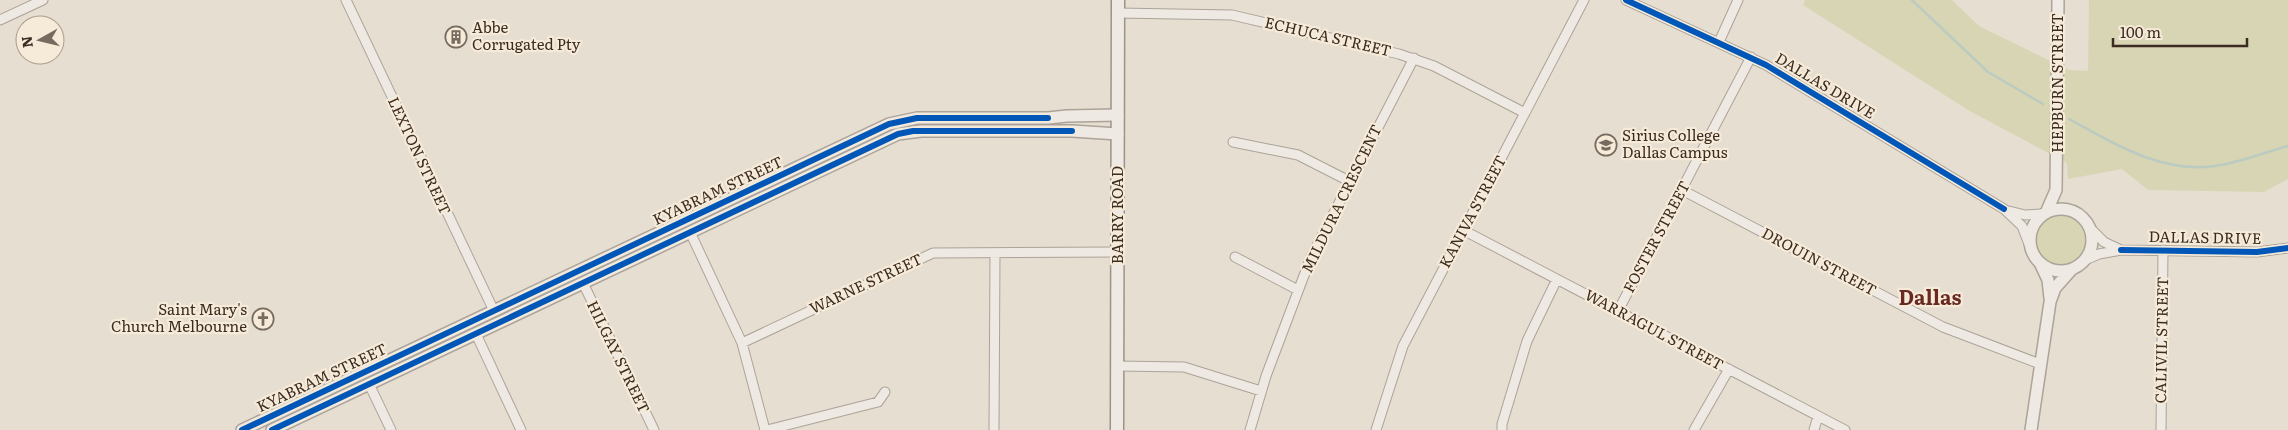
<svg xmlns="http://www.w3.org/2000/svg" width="2288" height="430" viewBox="0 0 2288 430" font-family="Literata,serif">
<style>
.green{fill:#d8d5b4}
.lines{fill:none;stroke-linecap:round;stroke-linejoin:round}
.stream{stroke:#bbcbc0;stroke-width:2.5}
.minor-casing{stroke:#aca399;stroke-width:11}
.tertiary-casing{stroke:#aca399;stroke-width:14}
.secondary-casing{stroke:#9b938a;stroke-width:15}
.minor{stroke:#eee9e2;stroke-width:9}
.tertiary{stroke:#eee9e2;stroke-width:11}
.secondary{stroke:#eee9e2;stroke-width:12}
.cycleway-casing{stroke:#f6ead8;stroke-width:9}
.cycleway{stroke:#0057b8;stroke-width:6}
.labels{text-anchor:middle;stroke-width:4.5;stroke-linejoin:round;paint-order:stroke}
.poi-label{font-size:15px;fill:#3b2b21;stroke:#f6ead8;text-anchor:start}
.street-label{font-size:15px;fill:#3b2b21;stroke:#f6ead8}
.district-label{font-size:20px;font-weight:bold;fill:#672921;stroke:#f6ead8}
</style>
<rect width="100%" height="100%" fill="#e6ded1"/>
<path class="green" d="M1805,0H1952L1979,26L2069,70L2088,71L2089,0H2288V179L2264,192L2148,190L2122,169L2068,179L2067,163L1968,110L1803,5Z
M2033 240a28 28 0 1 1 56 0a28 28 0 1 1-56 0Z"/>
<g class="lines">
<path class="stream" d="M1912,0L1988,72L2043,104
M2069,119C2116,145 2166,176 2221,165C2244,161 2266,152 2288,146"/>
<g class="minor-casing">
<path id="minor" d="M346,0L494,311
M1626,0L1766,65L2004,209L2022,226L2029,244
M1118,13L1232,15L1399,54L1434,66L1525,113
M0,20L43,0
M1719,42L1738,0
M1233,142L1298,155L1349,181
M1682,190L1943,327L2040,364
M2009,211L2025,215L2043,214
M2088,226L2104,242L2119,249
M1463,230L1845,430
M690,232L742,343L765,430
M1235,257L1298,290
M2085,260L2099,254L2121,250L2257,252L2288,248
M583,283L654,430
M1618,311L1751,57
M476,334L521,430
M742,343L933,253L1117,252
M1117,366L1184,367L1261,391
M369,384L391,430
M767,430L878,402L885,392
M994,430L995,253
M1250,430L1266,376L1311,257L1414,58
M1376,430L1403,346L1584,0
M1502,430V424L1527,341L1557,279
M1694,430L1729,369
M1814,430L1818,416
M2161,430L2163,250"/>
</g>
<g class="tertiary-casing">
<path id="tertiary" d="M2030 240a31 31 0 1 1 62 0a31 31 0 1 1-62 0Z
M2046,213L2056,190L2058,0
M2041,265L2048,280L2050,298
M242,430L889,124L917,118H1048L1067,116L1118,115
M272,430L898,134L921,131H1072L1118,134
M2031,430L2050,302L2055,288L2071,270"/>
</g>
<g class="secondary-casing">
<path id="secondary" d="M1117,430L1118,0"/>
</g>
<use href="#minor" class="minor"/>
<use href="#tertiary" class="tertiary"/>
<use href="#secondary" class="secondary"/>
<g class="cycleway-casing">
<path id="cycleway" d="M1626,0L1766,65L2004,209
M2121,250L2257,252L2288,248
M242,430L889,124L917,118H1048
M272,430L898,134L913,131H1072"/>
</g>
<use href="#cycleway" class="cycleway"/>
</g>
<defs>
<g id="building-ring" transform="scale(1.125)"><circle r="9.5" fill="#f6ead8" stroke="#776a5f" stroke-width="1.5"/><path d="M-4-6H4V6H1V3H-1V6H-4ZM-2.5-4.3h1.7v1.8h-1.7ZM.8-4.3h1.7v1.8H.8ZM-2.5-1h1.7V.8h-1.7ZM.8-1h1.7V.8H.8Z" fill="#776a5f"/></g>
<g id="school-ring" transform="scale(1.125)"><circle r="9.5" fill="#f6ead8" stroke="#776a5f" stroke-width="1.5"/><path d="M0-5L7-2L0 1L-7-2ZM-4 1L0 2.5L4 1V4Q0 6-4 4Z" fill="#776a5f"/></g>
<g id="church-ring" transform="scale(1.125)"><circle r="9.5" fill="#f6ead8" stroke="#776a5f" stroke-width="1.5"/><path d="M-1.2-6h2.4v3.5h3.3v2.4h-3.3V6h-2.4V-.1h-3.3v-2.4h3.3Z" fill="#776a5f"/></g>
</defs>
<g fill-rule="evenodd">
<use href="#building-ring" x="456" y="37"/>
<use href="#school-ring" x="1606" y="145"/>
<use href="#church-ring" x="263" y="319"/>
</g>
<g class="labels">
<g class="poi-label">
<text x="472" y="33">Abbe<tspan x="472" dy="17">Corrugated Pty</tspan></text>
<text x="1622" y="141">Sirius College<tspan x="1622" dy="17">Dallas Campus</tspan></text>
<text x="247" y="315" text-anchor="end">Saint Mary's<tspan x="247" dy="17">Church Melbourne</tspan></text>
</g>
<g class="street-label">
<text transform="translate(1328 37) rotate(13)" y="5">ECHUCA STREET</text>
<text transform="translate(2058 83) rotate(-90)" y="5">HEPBURN STREET</text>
<text transform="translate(1825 86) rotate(31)" y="5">DALLAS DRIVE</text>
<text transform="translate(419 156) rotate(65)" y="5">LEXTON STREET</text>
<text transform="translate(718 191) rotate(-25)" y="5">KYABRAM STREET</text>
<text transform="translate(1342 199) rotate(-64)" y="5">MILDURA CRESCENT</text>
<text transform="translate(1473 212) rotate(-62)" y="5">KANIVA STREET</text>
<text transform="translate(1118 215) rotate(-90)" y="5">BARRY ROAD</text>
<text transform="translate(1657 237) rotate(-62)" y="5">FOSTER STREET</text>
<text transform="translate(2205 238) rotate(1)" y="5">DALLAS DRIVE</text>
<text transform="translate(1819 262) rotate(28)" y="5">DROUIN STREET</text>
<text transform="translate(866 284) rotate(-25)" y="5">WARNE STREET</text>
<text transform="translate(1654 330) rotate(28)" y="5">WARRAGUL STREET</text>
<text transform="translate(2162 340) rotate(-89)" y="5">CALIVIL STREET</text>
<text transform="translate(618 357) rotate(64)" y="5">HILGAY STREET</text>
<text transform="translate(322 378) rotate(-25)" y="5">KYABRAM STREET</text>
</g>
<g class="district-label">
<text x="1930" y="305">Dallas</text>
</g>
</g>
<g transform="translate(40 40) rotate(262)"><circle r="24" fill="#f6ead8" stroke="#ab9e8f"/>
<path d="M0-4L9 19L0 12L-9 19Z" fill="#776a5f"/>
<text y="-8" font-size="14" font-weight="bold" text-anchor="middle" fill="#3b2b21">N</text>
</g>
<path d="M2113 38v8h134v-8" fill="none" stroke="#3b2b21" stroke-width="2.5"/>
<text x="2120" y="38" font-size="15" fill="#3b2b21" stroke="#f6ead8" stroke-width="4" paint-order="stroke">100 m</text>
</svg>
